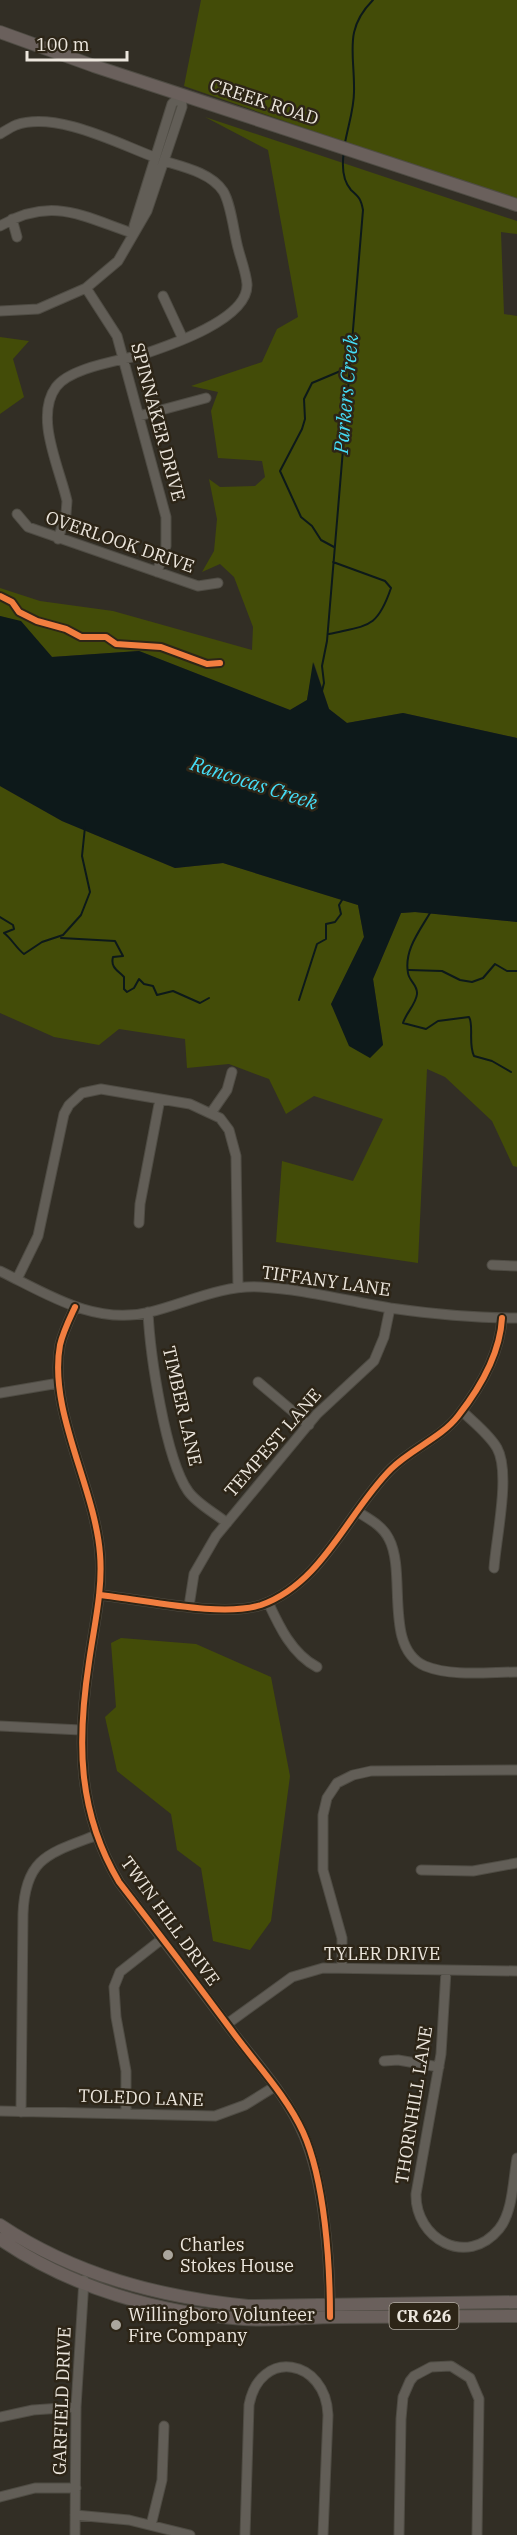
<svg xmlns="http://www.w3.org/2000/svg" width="517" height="2535" viewBox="0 0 517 2535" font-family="'IBM Plex Serif',serif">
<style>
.green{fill:#434c08}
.water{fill:#0d191a}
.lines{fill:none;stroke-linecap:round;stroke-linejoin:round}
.stream{stroke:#0d191a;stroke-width:2}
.minor-casing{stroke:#4f4c44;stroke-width:11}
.major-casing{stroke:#4f4c44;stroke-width:14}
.minor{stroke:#625e57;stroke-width:9}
.major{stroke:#6a605c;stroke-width:12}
.cycleway-casing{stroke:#2d2517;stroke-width:10}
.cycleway{stroke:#f27e40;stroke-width:6}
.poi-dot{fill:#aba69d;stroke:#2d2517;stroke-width:2}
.labels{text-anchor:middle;stroke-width:5;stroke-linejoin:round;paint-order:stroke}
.shield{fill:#2d2517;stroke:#b3aca2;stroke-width:1.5}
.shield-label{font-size:16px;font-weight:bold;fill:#ece6dd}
.street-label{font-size:18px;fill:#ece6dd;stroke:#2d2517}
.poi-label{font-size:18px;fill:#ece6dd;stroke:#2d2517;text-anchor:start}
.water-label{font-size:20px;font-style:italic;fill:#45ddf7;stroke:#2d2517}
</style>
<rect width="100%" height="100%" fill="#322e25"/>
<path class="green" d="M201,0H517V202L184,86Z
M205,117L517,221V234L501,232L504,314L517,316V738L403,713L347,723L329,709L314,663L307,700L290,710L139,651L52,657L21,622L0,616V588L40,601L113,611L252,650L253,627L234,577L220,564L202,572L214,551L217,519L209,479L220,487L255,486L265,477L262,461L218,458L211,411L218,392L191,386L262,362L277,329L298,317L268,150Z
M0,337L29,341L13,359L24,397L0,414Z
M0,786L62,821L175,868L223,863L358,905L364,937L331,1005L383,1045L373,979L401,913L415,912L517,922V1167L513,1166L492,1121L445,1077L427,1069L418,1263L276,1242L282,1161L353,1181L383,1119L314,1096L286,1114L269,1079L229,1064L187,1068L185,1039L119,1029L99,1045L54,1037L0,1013Z
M121,1638L196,1644L271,1677L290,1776L271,1921L250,1950L213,1941L201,1868L177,1850L171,1814L117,1771L105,1717L116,1707L111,1643Z"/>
<path class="water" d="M0,616L21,621L52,657L139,651L290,710L307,700L313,662L329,709L347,723L403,713L517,738V922L415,912L401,913L373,979L383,1045L370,1058L349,1046L331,1004L364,937L358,905L223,863L175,868L62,821L0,786Z"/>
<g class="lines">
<path class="stream" d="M345,143C348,126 354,109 354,92C355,54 343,30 373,0
M334,547L321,540L312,526L301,517L280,471L302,429L305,419L304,399L312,383L350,367
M329,634C368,625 377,629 391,588L385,581L333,562
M322,691L324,683L322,666L327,641L363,210C361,199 359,197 351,190C342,180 342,164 344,151
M430,913C418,933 404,951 408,973C409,981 418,985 417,994C416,1004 406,1013 403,1023L426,1029L438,1021L469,1017C474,1025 468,1044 474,1056L492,1061L511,1072
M0,917L13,925L14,929L4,933C12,939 16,948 24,954L42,942L63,935L81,915L90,892L82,856L85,827
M61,938L115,941L123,956L113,957C110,968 119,971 124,977V989L127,992L134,988L139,979L144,984L153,986L157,995L173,991L200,1003L209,998
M409,970L442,971L460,980L472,982L483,978L495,964L507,971H517
M299,1000L317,944L326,939V924L335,922L341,914L339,905L342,900"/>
<g class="minor-casing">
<path id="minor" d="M0,134C5,131 11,127 16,125C56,111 117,143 154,157
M12,219L17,237
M0,226C51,196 82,216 132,233
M134,226L172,104L181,94
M86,288L117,336L166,517V546L157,572
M163,296L183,339
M0,311L38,309L86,288L118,261L147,211L182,107L181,94
M139,416L206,398
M17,514L28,527L198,586L218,583
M58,539L66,514L67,501C60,469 34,417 56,387C71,367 120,361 144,354C171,345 249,319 247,284C246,272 241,260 238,248C234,234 231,203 223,191C211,173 184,167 164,161
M211,1113L227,1090L232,1072
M139,1223L140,1204L160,1099
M492,1265L517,1266
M0,1271C47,1294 95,1326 150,1312C187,1303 220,1285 260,1287C303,1289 347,1301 390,1308C432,1314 475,1318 517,1318
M17,1279L38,1236L64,1114L69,1105L82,1093L101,1089L190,1104L220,1118L229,1130L236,1156L238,1287
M75,1307C69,1320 63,1332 60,1345C48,1411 95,1487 100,1554C103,1590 94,1626 89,1662C77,1741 77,1811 119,1882C158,1933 196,1984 235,2035C259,2066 289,2099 304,2136C324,2183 330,2260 330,2311
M148,1312C150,1353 165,1458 188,1491C197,1504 215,1513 227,1523
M258,1382L309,1425
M0,1393L59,1383
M462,1411C473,1422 489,1434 497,1448C511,1473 496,1538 494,1568
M358,1512C369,1519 383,1526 389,1539C407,1573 383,1648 425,1666C452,1677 489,1672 517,1672
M99,1595C142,1599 221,1618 261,1605C323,1583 347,1513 391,1469C411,1449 441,1438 458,1416C480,1388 500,1354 502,1318
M268,1602C279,1626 292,1654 317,1667
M189,1606L194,1574L216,1536L317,1414L374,1361L384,1337L390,1308
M0,1726L81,1730
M421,1870L473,1871L517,1863
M342,1967V1938L323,1870V1815L327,1798L337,1783L353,1775L371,1771L517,1770
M446,1971L441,2054L416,2194C415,2239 467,2268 499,2229C513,2212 513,2180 517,2158
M227,2024L292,1977L323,1968L517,1971
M384,2061L398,2060L439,2067
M0,2111L215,2116L245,2105L274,2087
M21,2112L23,1914C25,1857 50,1853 97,1835
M126,2113V2071L116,2017L114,1987L120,1972L162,1939
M0,2417L33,2410L76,2407
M0,2497L35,2488H76
M75,2515L129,2520L190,2535
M151,2525L162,2480L164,2426
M75,2535L76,2407L84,2280
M245,2535L249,2405C260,2347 326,2359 328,2415L323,2535
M399,2535L401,2419L403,2397L410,2381L414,2376L431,2367L451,2366L470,2378L479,2399L477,2535"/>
</g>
<g class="major-casing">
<path id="major" d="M0,32L94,66L517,205
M0,2225C75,2275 159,2297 248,2306L517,2302
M0,2239C71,2288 159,2313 244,2319C275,2321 308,2317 339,2317C399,2317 458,2316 517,2316"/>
</g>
<use href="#minor" class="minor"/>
<use href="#major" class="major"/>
<g class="cycleway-casing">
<path id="cycleway" d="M0,596L12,602L19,612L37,621L66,629L81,637H106L116,644L161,647L207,664L220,663
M75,1307C69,1320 63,1332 60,1345C48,1411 95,1487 100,1554C103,1590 94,1626 89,1662C77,1741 77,1811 119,1882C157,1931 195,1981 232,2031C256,2064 286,2095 303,2132C325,2181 330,2264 330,2317
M99,1595C142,1599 221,1618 261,1605C323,1583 347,1513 391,1469C411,1449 441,1438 458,1416C480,1388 500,1354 502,1318"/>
</g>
<use href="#cycleway" class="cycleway"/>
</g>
<g class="poi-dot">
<circle cx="168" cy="2255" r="6"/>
<circle cx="116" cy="2325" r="6"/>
</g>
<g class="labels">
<rect class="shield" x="389.5" y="2303" width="69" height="26" rx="4.5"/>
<g class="shield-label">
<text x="424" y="2322">CR 626</text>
</g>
<g class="street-label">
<text transform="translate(264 102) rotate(18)" y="6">CREEK ROAD</text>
<text transform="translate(158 422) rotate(75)" y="6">SPINNAKER DRIVE</text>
<text transform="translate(120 542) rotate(19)" y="6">OVERLOOK DRIVE</text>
<text transform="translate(326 1281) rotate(8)" y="6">TIFFANY LANE</text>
<text transform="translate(182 1406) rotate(77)" y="6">TIMBER LANE</text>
<text transform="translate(273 1443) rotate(-49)" y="6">TEMPEST LANE</text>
<text transform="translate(170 1921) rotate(54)" y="6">TWIN HILL DRIVE</text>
<text x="382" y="1960">TYLER DRIVE</text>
<text transform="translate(141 2098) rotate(2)" y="6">TOLEDO LANE</text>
<text transform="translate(414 2105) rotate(-81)" y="6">THORNHILL LANE</text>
<text transform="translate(62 2401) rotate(-88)" y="6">GARFIELD DRIVE</text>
</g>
<g class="poi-label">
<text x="180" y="2251">Charles<tspan x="180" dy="21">Stokes House</tspan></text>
<text x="128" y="2321">Willingboro Volunteer<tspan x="128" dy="21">Fire Company</tspan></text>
</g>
<g class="water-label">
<text transform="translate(346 394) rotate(-85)" y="7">Parkers Creek</text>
<text transform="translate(254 783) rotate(18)" y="7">Rancocas Creek</text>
</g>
</g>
<path d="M27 51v9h100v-9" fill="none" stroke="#ece6dd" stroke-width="3"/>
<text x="36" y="51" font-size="18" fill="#ece6dd" stroke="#2d2517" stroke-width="4.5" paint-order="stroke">100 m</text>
</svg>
